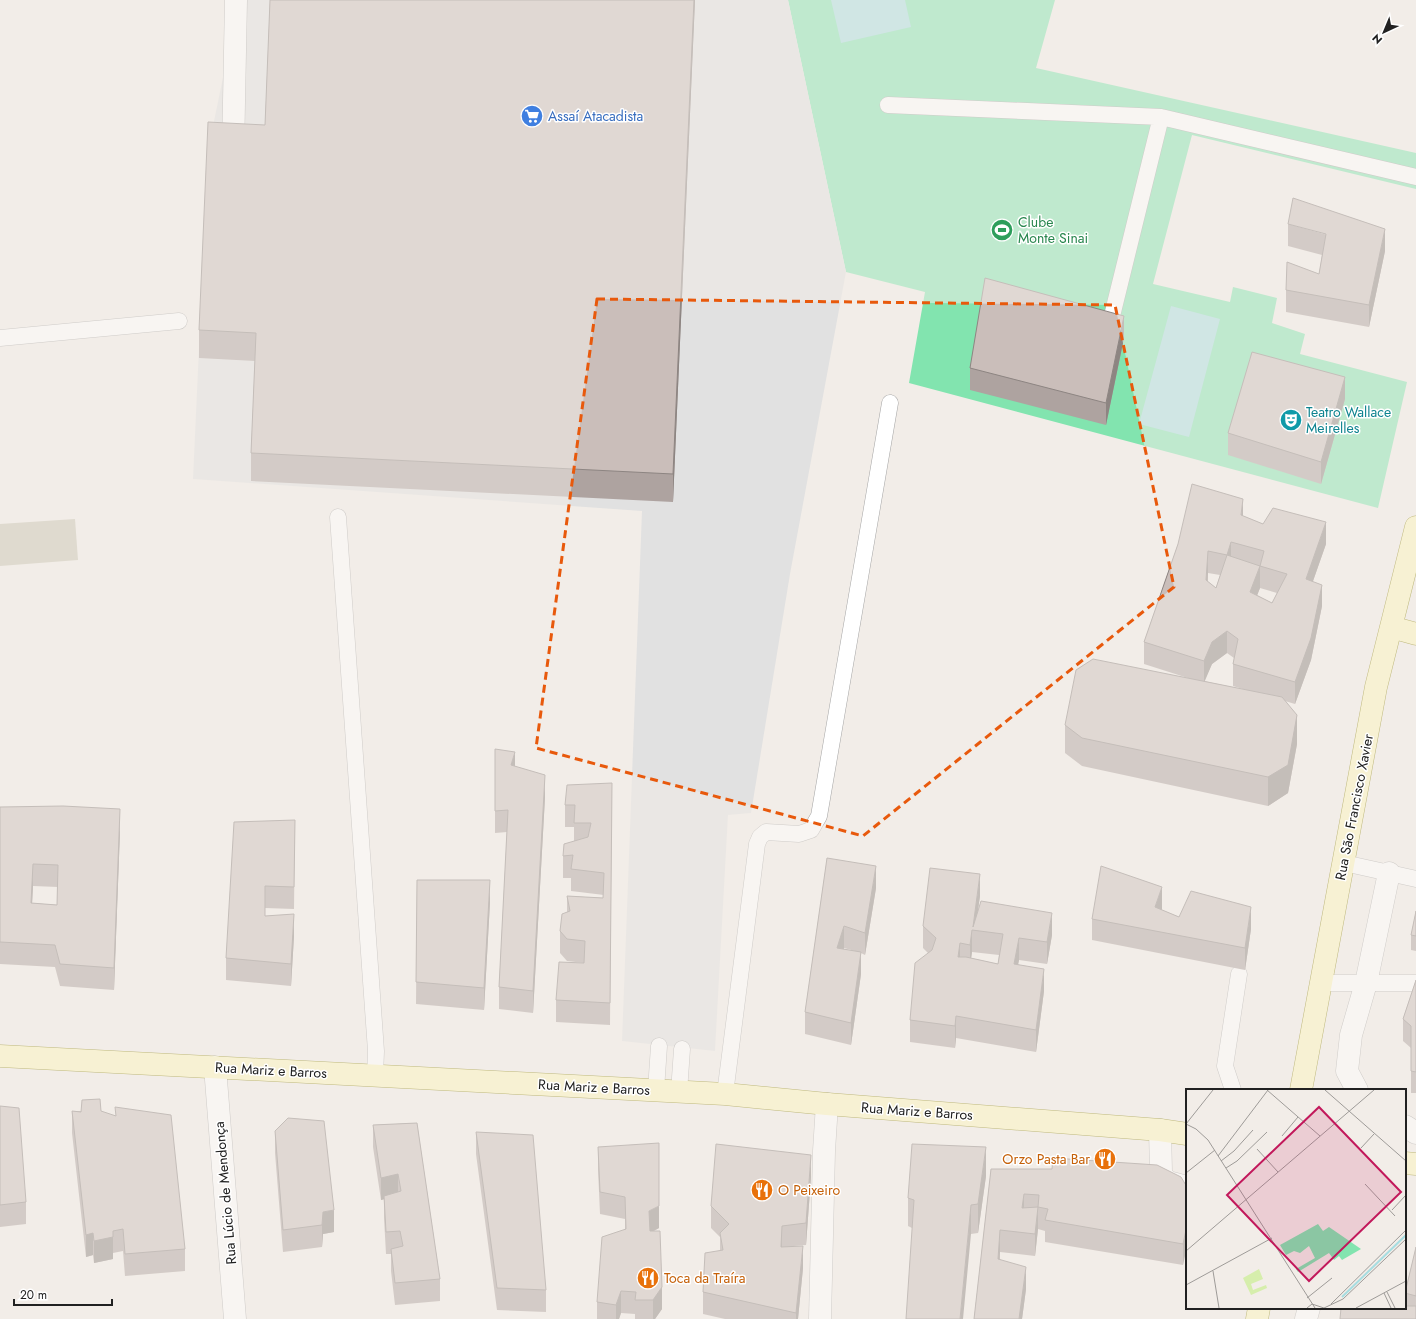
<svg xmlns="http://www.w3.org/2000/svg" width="1416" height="1319" viewBox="0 0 1416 1319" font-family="Jost,sans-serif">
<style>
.construction{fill:#c7c4b2}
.pitch{fill:#82e4af}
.parking{fill:#e1e1e1}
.water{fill:#a6dde1}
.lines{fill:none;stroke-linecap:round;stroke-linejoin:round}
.lane-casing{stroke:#a5a5a5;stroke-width:17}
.street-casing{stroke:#a5a5a5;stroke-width:23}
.secondary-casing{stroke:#807b00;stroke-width:23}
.lane{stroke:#fff;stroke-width:16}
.street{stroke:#fff;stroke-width:22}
.secondary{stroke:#fdf6ba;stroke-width:22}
.wall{fill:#aea3a0;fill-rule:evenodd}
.shaded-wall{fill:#8d8582}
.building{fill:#cabeba;stroke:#8d8582;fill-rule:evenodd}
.marked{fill:none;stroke:#e8590c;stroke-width:3;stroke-dasharray:8 5;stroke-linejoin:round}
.labels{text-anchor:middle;stroke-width:3;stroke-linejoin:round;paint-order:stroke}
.shop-label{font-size:14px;fill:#366cbe;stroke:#fff;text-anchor:start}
.leisure-label{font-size:14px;fill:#27864d;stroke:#fff;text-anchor:start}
.culture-label{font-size:14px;fill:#0d838f;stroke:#fff;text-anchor:start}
.street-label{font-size:14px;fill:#212121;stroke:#fff}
.food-label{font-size:14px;fill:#c56008;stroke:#fff;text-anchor:start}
.inset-river{fill:none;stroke:#a6dde1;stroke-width:2}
.inset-road{fill:none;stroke:#9e9b98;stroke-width:1}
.view{fill:#c2185b;fill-opacity:0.15;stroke:#c2185b;stroke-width:2}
.inset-edge{fill:none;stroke:#212121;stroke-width:2}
</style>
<rect width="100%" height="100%" fill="#f2ede8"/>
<path class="construction" d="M75,519L78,560L0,566V524Z"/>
<path class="pitch" d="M788,0H1055L1036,68L1416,153V189L1192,135L1153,284L1230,302L1233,287L1277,298L1272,323L1305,334L1300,354L1407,382L1378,508L909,383L925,292L846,272Z"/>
<path class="parking" d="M239,0H788L846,272L790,574L751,813L728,815L715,1051L622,1041L642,511L193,479L208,150Z"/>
<path class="water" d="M831,0H905L911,27L841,43Z
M1171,306L1220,319L1189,437L1139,424Z"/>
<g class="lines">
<g class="lane-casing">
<path id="lane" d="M888,105L1161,117L1416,177
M1111,320L1161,117
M0,338L179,321
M338,517L376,1051L375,1076
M1344,863L1416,879
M1321,983H1416
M656,1090L659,1046
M1233,1090L1225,1066L1239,974
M679,1092L682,1049
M725,1094L757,844L760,837L766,832L799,834L811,830L819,816L890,403"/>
</g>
<g class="street-casing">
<path id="street" d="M233,153L236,0
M215,1067L235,1319
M1357,1090L1347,1071L1351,1035L1366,983L1389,873
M1405,1126L1416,1133
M1160,1130L1161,1172L1163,1178L1169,1182L1187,1187
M820,1319L824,1151L827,1104
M1306,1319L1309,1308"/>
</g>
<g class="secondary-casing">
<path id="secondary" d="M1391,627L1416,634
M0,1056L725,1094L827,1104L1160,1130L1187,1134
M1301,1090L1376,687L1416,527
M1405,1163L1416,1164
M1257,1319L1259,1308"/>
</g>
<use href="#lane" class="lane"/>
<use href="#street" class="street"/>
<use href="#secondary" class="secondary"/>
</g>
<path class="wall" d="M270,0H695L673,502L251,481V453L255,361L199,358V330L265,125Z
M1288,224L1385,251L1369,327L1286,312V290L1319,274L1322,255L1288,246Z
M1124,338L1106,425L970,390V368Z
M1345,399L1321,484L1228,455V433Z
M1243,516L1263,524L1326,544L1313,581L1322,606L1311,660L1295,704L1285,701L1297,744L1288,793L1268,806L1082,766L1065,753V725L1191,679L1144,664V642L1178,544ZM1208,573L1220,575L1216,588L1208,582ZM1260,588L1277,593L1272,603L1257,595ZM1227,653L1234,658L1233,664V686L1246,690L1204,681L1212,664Z
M495,749L515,766L545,797L533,1013L499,1009V987L507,832L495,833Z
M612,783L610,1025L556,1022V1000L584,963L567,961L560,953V931L567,912V896L603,898L604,895L571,891V878H563V856L574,841V827H565V805Z
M0,807L120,831L114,990L60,986L55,967L0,964ZM33,886L58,887L57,905L32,903Z
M295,820L294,909L265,908V916L294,936L291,986L226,980V958Z
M827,858L876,888L865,955L861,953V974L851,1045L805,1034V1012ZM844,948L855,951L843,949Z
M417,880L490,902L484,1010L416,1004Z
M980,896L978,910L1052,935L1047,964L1019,960L1018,964L1044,991L1036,1052L956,1038L955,1048L910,1042V1020L928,953L923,948V926ZM972,952L999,955L998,964L971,958Z
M1162,909V910L1179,917L1251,929L1245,970L1092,940V919Z
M1416,911V951L1411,950V935Z
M1416,980V1093H1411V1048L1403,1041V1019Z
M0,1106L26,1202V1224L0,1227Z
M72,1111H101L185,1249V1271L125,1276L123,1251L113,1253V1259L94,1263L93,1255L86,1257L72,1133Z
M417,1123L440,1279V1301L395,1305L391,1271V1254H386L384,1218V1199L381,1200L373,1147V1125Z
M275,1131L334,1232L323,1234L322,1247L283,1252L275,1153Z
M476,1132L546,1290V1312L497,1310L476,1154Z
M598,1147L659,1228L654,1231L662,1309L655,1319H635V1314L621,1313L619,1319H597V1302L625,1229V1219L600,1214L598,1169Z
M991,1169L1187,1187L1183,1265L1045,1242V1231L1038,1229L1035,1256L1000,1252V1259L1026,1289L1022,1319H974Z
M986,1176L978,1233L971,1234L912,1228L908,1226V1198Z
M811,1177L806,1245L794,1246L803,1268L798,1319H725L703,1314V1292L720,1251V1237L711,1228V1206Z
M1416,1247V1319L1405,1308V1292Z"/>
<path class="shaded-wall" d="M694,0H695L673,502V474Z
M1385,229V251L1369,327V305Z
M1124,316V338L1106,425V403Z
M1345,377V399L1321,484V462Z
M1243,499V521L1241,515Z
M1326,522V544L1306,601V579Z
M1231,542V564L1227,555Z
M1208,551V573L1206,602V580Z
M1260,566V588L1250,614V592Z
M1322,585V606L1311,660L1295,704V682Z
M1227,631V653L1212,664L1204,683V661L1212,642Z
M1297,715V744L1288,793L1268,806V777Z
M515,752V774L511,765Z
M545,775V797L533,1013V991Z
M120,809V831L114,990V968Z
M33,864V886L31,925V903Z
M876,866V888L865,955V933Z
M980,874V896L975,931L973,927Z
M490,880V902L484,1010V988Z
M1162,887V909L1155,929V907Z
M1251,907V929L1245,970V948Z
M1052,913V935L1047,964V942Z
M294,914V936L291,986V964Z
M844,926V948L837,970V948Z
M972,930V952L970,967V945Z
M1019,938V960L1014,986V964Z
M960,943V965L958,957Z
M861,952V974L851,1045V1023Z
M1044,969V991L1036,1052V1030Z
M956,1016V1038L955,1048V1026Z
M986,1147V1176L978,1233V1204Z
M811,1155V1177L806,1245V1223Z
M398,1174V1196L381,1200V1178Z
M1024,1194V1216L1022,1208Z
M971,1205V1234L963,1319H960Z
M659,1206V1228L649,1233V1211Z
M1038,1207V1229L1035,1256V1234Z
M334,1210V1232L323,1234L322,1247V1225L323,1212Z
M1187,1225V1247L1183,1265V1244Z
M782,1226V1248L781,1247Z
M1000,1230V1252L998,1281V1259Z
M113,1231V1259L94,1263V1241Z
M93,1233V1255L86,1257V1235Z
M803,1246V1268L798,1319H796V1313Z
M1026,1267V1289L1022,1319H1019Z
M662,1287V1309L655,1319H653V1300Z
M621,1291V1313L619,1319H616V1305Z"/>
<path class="building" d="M270,0H694L673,474L251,453L256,333L199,330L208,122L265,125Z
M1293,198L1385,229L1369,305L1286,290L1287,262L1319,274L1326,234L1288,224Z
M985,278L1124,316L1106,403L970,368Z
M1252,352L1345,377L1321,462L1228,433Z
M1192,484L1243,499L1241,515L1263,524L1273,508L1326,522L1306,579L1322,585L1311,638L1295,682L1233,664L1238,639L1227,631L1212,642L1204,661L1144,642L1178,544ZM1231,542L1264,551L1260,566L1227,555ZM1208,551L1227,555L1216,588L1206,580ZM1260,566L1287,574L1272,603L1250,592Z
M1093,659L1282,697L1297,715L1288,765L1268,777L1082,738L1065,725L1076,670Z
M495,749L515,752L511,765L545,775L533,991L499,987L508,810L495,811Z
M612,783L610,1003L556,1000L559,962L584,963L585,941L567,939L560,931L562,914L570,911L567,896L603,898L604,873L571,869L573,855L563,856L564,844L588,837L591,823H574L575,805H565L567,785Z
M63,806L120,809L114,968L60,964L55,945L0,942V807ZM33,864L58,865L57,905L31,903Z
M295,820L294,887L265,886V916L294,914L291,964L226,958L234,822Z
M827,858L876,866L865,933L844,926L837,948L861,952L851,1023L805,1012Z
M1101,866L1162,887L1155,907L1179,917L1191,891L1251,907L1245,948L1092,919Z
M930,868L980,874L973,927L981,901L1052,913L1047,942L1019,938L1014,964L1044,969L1036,1030L956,1016L955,1026L910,1020L915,963L932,950L936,938L923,926ZM972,930L1003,934L998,964L966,957H958L960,943L970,945Z
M417,880H490L484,988L416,982Z
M1416,911V936L1411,935Z
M1416,980V1072L1411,1071V1026L1403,1019Z
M100,1099L101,1111L116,1116L115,1107L171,1115L185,1249L125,1254L123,1229L113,1231V1237L94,1241L93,1233L86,1235L72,1111L81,1112L82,1100Z
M0,1106L19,1108L26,1202L0,1205Z
M288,1118L324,1121L334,1210L323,1212L322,1225L283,1230L275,1131Z
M417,1123L440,1279L395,1283L391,1249L403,1246L400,1231L386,1232L384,1196L401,1191L398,1174L381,1178L373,1125Z
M476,1132L533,1135L546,1290L497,1288Z
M659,1143V1206L649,1211L650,1231H660L662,1287L653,1300H635L636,1292L621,1291L616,1305L597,1302L602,1237L626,1229L625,1197L600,1192L598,1147Z
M716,1144L811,1155L806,1223L782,1226L781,1247L803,1246L796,1313L703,1292L705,1253L723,1250L720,1233L729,1224L711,1206Z
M912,1144L986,1147L978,1204L971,1205L960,1319H906L914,1200L908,1198Z
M1053,1158L1157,1165L1181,1177L1187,1187V1225L1183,1244L1045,1220L1048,1209L1038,1207L1035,1234L1000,1230L998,1259L1026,1267L1019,1319H974L991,1169H1052ZM1024,1194L1039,1195L1038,1207L1022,1208Z
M1416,1247V1296L1405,1293Z
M1405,1306H1416V1319H1340L1341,1308H1405Z"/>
<path d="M0 0H1416V1319H0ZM597,299L1115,305L1174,587L863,836L536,748Z" fill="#f2ede8" fill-opacity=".55" fill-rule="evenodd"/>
<path class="marked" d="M597,299L1115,305L1174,587L863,836L536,748Z"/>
<defs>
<g id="supermarket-disc" transform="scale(1.15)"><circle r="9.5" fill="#3f7fe0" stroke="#fff"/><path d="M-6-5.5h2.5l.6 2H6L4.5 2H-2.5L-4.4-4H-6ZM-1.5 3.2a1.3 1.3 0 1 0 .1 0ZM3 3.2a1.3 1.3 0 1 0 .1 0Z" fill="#fff"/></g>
<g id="stadium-disc" transform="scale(1.15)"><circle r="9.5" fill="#2e9e5b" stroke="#fff"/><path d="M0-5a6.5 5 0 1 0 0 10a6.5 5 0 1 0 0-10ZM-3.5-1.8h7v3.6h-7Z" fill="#fff"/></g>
<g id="theatre-disc" transform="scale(1.15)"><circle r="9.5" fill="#0f9aa8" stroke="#fff"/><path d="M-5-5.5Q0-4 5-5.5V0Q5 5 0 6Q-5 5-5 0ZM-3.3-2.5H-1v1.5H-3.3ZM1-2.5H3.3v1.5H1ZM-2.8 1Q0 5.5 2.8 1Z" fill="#fff"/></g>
<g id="restaurant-disc" transform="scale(1.15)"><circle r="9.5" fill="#e8710a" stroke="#fff"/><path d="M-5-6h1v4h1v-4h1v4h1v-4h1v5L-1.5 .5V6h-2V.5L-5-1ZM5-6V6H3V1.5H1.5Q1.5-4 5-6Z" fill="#fff"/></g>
</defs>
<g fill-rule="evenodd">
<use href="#supermarket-disc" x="532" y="116"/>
<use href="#stadium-disc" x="1002" y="230"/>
<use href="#theatre-disc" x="1291" y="420"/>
<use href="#restaurant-disc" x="1105" y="1159"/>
<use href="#restaurant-disc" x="762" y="1190"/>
<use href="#restaurant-disc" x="648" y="1278"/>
</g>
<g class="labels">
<g class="shop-label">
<text x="548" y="121">Assaí Atacadista</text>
</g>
<g class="leisure-label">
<text x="1018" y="227">Clube<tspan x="1018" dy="16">Monte Sinai</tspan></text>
</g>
<g class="culture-label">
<text x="1306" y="417">Teatro Wallace<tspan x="1306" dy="16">Meirelles</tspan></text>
</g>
<g class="street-label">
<text transform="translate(1354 807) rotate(-79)" y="5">Rua São Francisco Xavier</text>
<text transform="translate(271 1070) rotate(3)" y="5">Rua Mariz e Barros</text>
<text transform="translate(594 1087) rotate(3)" y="5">Rua Mariz e Barros</text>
<text transform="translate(917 1111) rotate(4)" y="5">Rua Mariz e Barros</text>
<text transform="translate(225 1193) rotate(-95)" y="5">Rua Lúcio de Mendonça</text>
</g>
<g class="food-label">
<text x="1090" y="1164" text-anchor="end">Orzo Pasta Bar</text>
<text x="778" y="1195">O Peixeiro</text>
<text x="664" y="1283">Toca da Traíra</text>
</g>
</g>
<g transform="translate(1186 1089)">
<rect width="220" height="220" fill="#f2ede8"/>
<path d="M73,180L77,190L65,195L67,201L80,196L81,199L65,206L57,189Z" fill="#d6eeac"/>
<path d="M132,135L137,142L143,138L175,160L156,171L153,167L148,171L143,164L112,183L110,180L129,169L123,157L114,164L108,162L100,166L94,156Z" fill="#82e4af"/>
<path class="inset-river" d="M156,208L220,146"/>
<path class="inset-road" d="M81,1L134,47M139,1L220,72M0,35L27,1M0,35L10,40L22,51L129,219M96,47L112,28M175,59L188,45M71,60L92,83M32,67L82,1M35,72L48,62L67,41M40,79L51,72L81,43M0,84L29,61M179,95L209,127M206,121L220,106M0,162L188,1M27,182L33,219M0,196L86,149M201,203L209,219M198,204L205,219M121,209L146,189M145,215L220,141M121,219L126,215L138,219L157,210L220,150M170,219L220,192"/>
<path class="view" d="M133,18L215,103L123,192L41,106Z"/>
<rect width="220" height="220" class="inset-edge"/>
</g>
<g transform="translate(1384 32) rotate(224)" stroke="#ffffff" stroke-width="3" paint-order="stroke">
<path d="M0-3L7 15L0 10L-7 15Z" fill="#212121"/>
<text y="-6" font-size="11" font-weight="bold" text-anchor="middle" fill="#212121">N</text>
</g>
<path d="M14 1299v6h98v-6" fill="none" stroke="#212121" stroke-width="2"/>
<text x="20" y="1299" font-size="12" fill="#212121" stroke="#ffffff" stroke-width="3" paint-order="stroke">20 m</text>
</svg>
